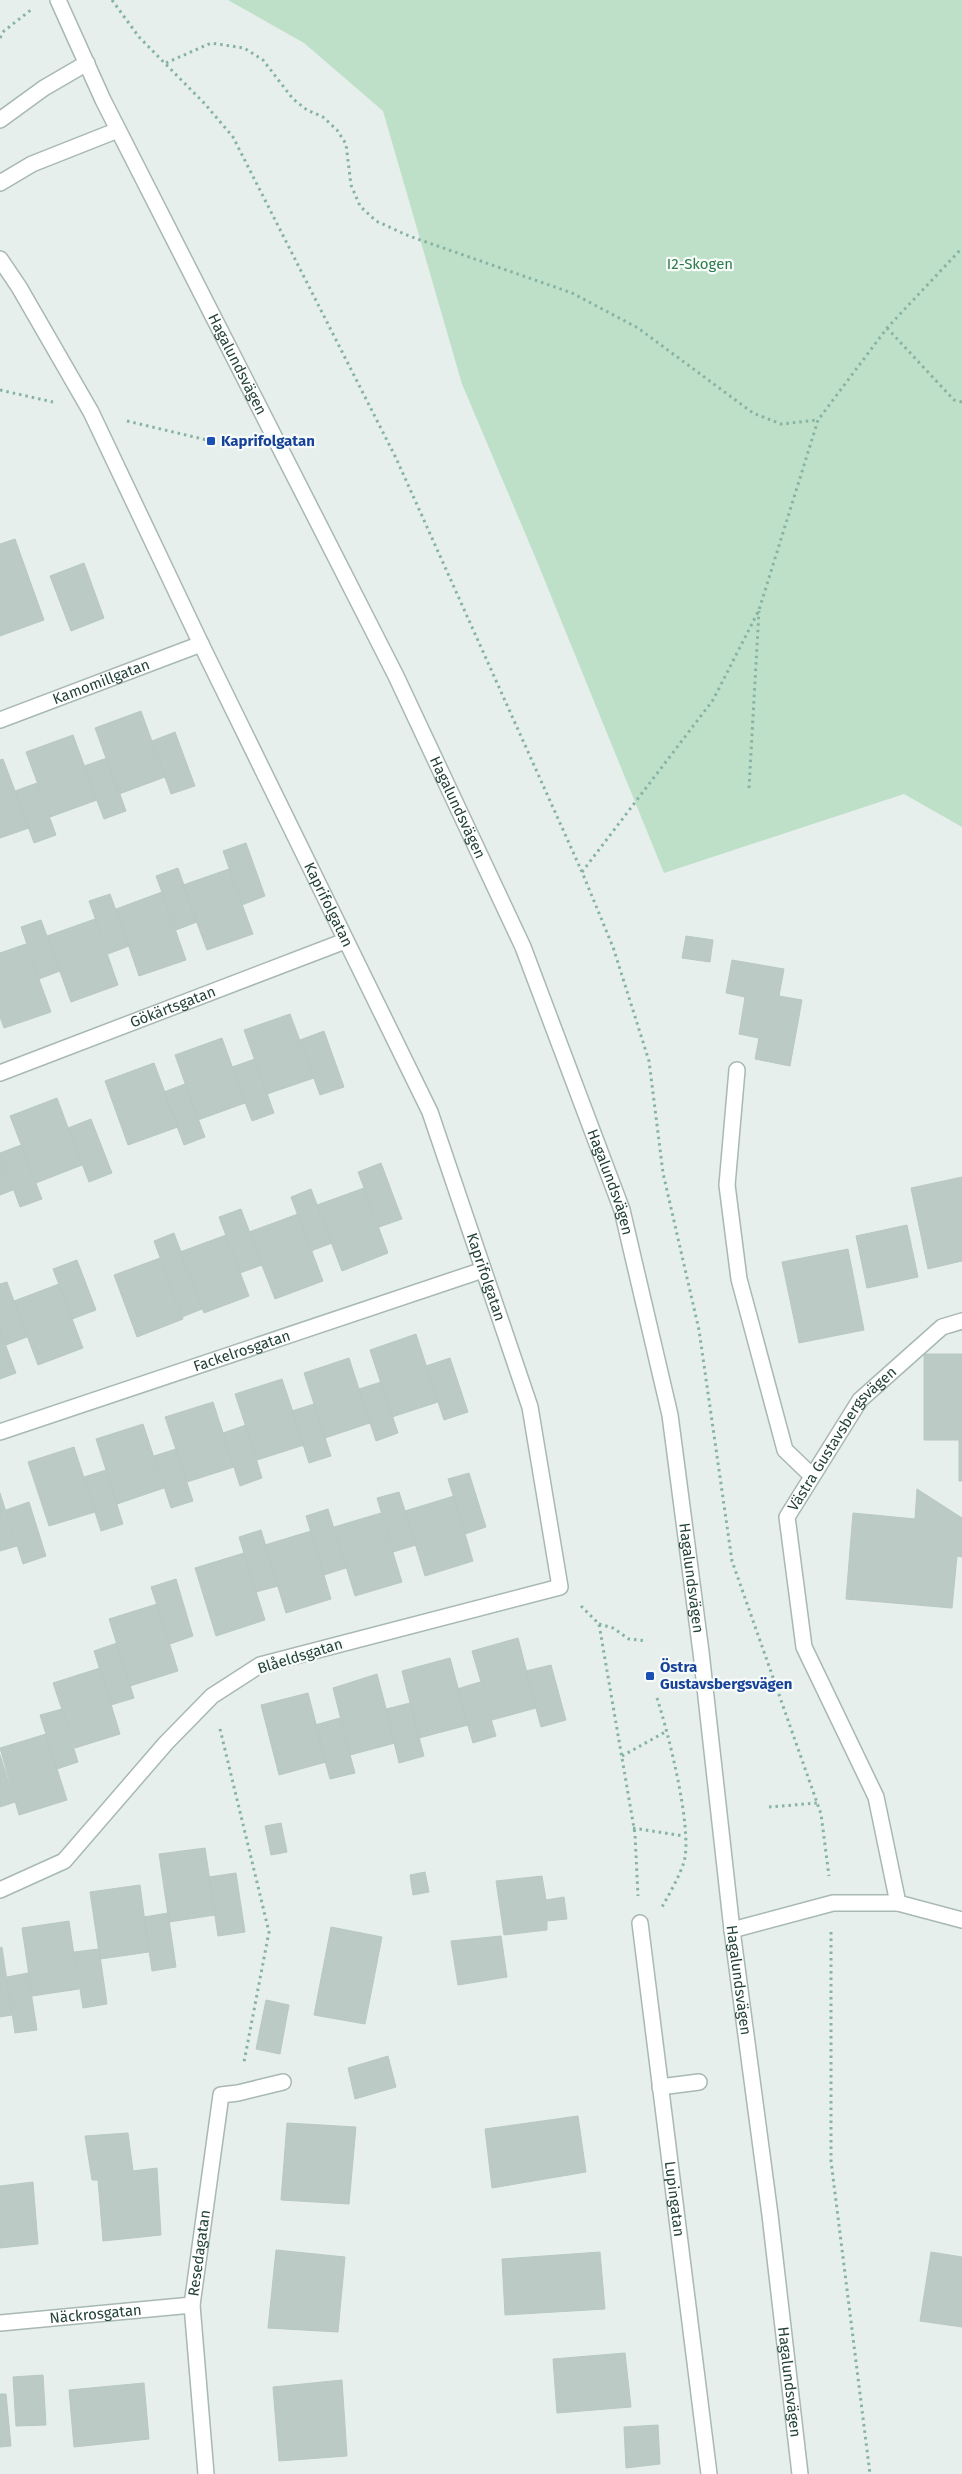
<svg xmlns="http://www.w3.org/2000/svg" width="962" height="2474" viewBox="0 0 962 2474" font-family="'Fira Sans',sans-serif">
<style>
.green{fill:#bfe0c8}
.building{fill:#bbcac4;stroke:#b8c9c2}
.lines{fill:none;stroke-linecap:round;stroke-linejoin:round}
.minor-casing{stroke:#a8b8b2;stroke-width:18}
.path{stroke:#86b3a5;stroke-width:3;stroke-dasharray:2.5 4;stroke-linecap:butt}
.minor{stroke:#fff;stroke-width:15}
.transit-dot{fill:#1a4fb4;stroke:#f7fbf9;stroke-width:2}
.labels{text-anchor:middle;stroke-width:4.5;stroke-linejoin:round;paint-order:stroke}
.park-label{font-size:15px;fill:#2d7a4b;stroke:#f7fbf9}
.street-label{font-size:15px;fill:#24423a;stroke:#f7fbf9}
.transit-label{font-size:15px;font-weight:bold;fill:#164399;stroke:#f7fbf9;text-anchor:start}
</style>
<rect width="100%" height="100%" fill="#e6efeb"/>
<path class="green" d="M228,0H962V827L904,794L664,873L536,559L462,384L383,111L304,43Z"/>
<path class="building" d="M15,539L44,620L0,636V544Z
M84,563L104,618L71,631L50,576Z
M141,711L165,777L119,794L95,728Z
M175,732L195,786L171,794L152,741Z
M73,735L97,800L50,817L26,752Z
M107,758L126,811L104,819L84,766Z
M3,759L29,828L0,838V760Z
M37,783L56,835L34,843L15,791Z
M246,843L265,896L242,905L223,851Z
M178,868L197,922L176,930L156,876Z
M229,869L253,934L207,950L183,885Z
M162,892L186,960L139,976L116,909Z
M110,894L129,946L108,954L89,901Z
M95,919L118,985L71,1002L47,936Z
M41,920L60,971L39,979L21,927Z
M686,936L713,940L710,962L682,958Z
M26,944L51,1012L4,1028L0,1017V953Z
M732,960L784,969L779,996L802,1000L790,1066L755,1059L759,1038L739,1034L745,997L726,993Z
M290,1014L314,1078L267,1094L244,1030Z
M324,1031L344,1087L320,1095L300,1040Z
M222,1038L245,1103L198,1120L175,1055Z
M255,1059L274,1113L252,1121L232,1067Z
M154,1063L178,1127L128,1145L105,1081Z
M185,1084L205,1137L184,1145L164,1092Z
M57,1098L82,1165L36,1183L10,1116Z
M91,1119L112,1173L89,1182L68,1128Z
M21,1145L42,1199L20,1207L0,1153Z
M0,1154L13,1190L0,1195Z
M381,1163L402,1219L379,1227L358,1172Z
M962,1177V1261L928,1269L911,1188Z
M364,1188L388,1253L342,1271L317,1205Z
M311,1189L332,1243L311,1251L291,1197Z
M241,1209L262,1265L240,1273L219,1217Z
M298,1214L323,1281L275,1299L249,1232Z
M907,1225L918,1277L867,1288L856,1236Z
M174,1233L202,1309L182,1317L154,1241Z
M226,1235L249,1296L204,1313L180,1252Z
M848,1249L864,1330L799,1343L782,1262Z
M160,1258L183,1319L137,1337L114,1275Z
M77,1260L96,1310L72,1319L53,1269Z
M7,1282L27,1337L6,1345L0,1330V1284Z
M59,1284L83,1348L38,1365L14,1301Z
M0,1330L16,1373L0,1379Z
M416,1334L438,1402L392,1417L370,1350Z
M924,1354H962V1481H959V1440H924Z
M349,1358L370,1423L325,1438L304,1373Z
M450,1358L468,1412L444,1420L426,1366Z
M282,1379L304,1445L257,1460L235,1394Z
M381,1382L398,1433L376,1441L359,1389Z
M213,1402L234,1467L187,1482L165,1417Z
M314,1404L331,1456L309,1463L292,1411Z
M143,1424L164,1488L117,1504L96,1439Z
M246,1425L262,1478L240,1486L223,1433Z
M74,1447L95,1512L49,1526L28,1462Z
M176,1449L193,1501L171,1508L154,1456Z
M106,1470L123,1524L101,1531L84,1477Z
M469,1473L486,1527L465,1534L448,1479Z
M917,1489L962,1518V1557L957,1556L952,1608L846,1599L853,1513L915,1519Z
M399,1492L416,1545L393,1552L377,1498Z
M0,1493L17,1546L0,1551Z
M454,1496L473,1561L425,1576L405,1511Z
M29,1502L46,1556L23,1564L6,1510Z
M328,1509L346,1568L324,1575L306,1516Z
M381,1513L402,1582L355,1596L334,1527Z
M261,1530L278,1586L256,1592L239,1537Z
M311,1531L331,1599L286,1613L265,1545Z
M244,1553L265,1620L216,1636L195,1568Z
M176,1579L193,1636L170,1644L151,1587Z
M157,1604L178,1671L130,1686L109,1619Z
M518,1638L536,1708L492,1720L472,1651Z
M117,1643L134,1698L111,1705L94,1651Z
M450,1658L468,1725L419,1738L402,1671Z
M551,1665L566,1720L541,1727L526,1671Z
M100,1668L120,1734L75,1748L53,1683Z
M377,1674L395,1743L350,1755L333,1688Z
M480,1682L496,1736L473,1743L457,1689Z
M308,1693L326,1762L279,1775L261,1705Z
M410,1703L424,1756L399,1763L386,1709Z
M62,1709L78,1762L57,1769L40,1715Z
M340,1718L355,1773L330,1779L315,1725Z
M46,1734L67,1800L19,1815L0,1748Z
M0,1755L15,1802L0,1807Z
M281,1823L287,1852L271,1855L265,1826Z
M205,1848L215,1915L169,1922L159,1854Z
M425,1872L429,1892L413,1895L410,1875Z
M236,1873L245,1932L218,1936L209,1877Z
M542,1876L546,1900L564,1897L567,1919L547,1921V1930L504,1935L496,1881Z
M140,1885L149,1952L100,1959L90,1892Z
M168,1913L176,1967L152,1971L144,1917Z
M69,1921L79,1989L32,1996L22,1928Z
M331,1927L382,1937L365,2024L314,2015Z
M501,1936L507,1977L458,1985L451,1941Z
M2,1947L12,2015L0,2017V1948Z
M99,1949L107,2004L83,2008L74,1952Z
M28,1973L37,2030L15,2033L7,1977Z
M266,2000L289,2005L280,2054L256,2049Z
M388,2056L396,2087L355,2099L348,2068Z
M578,2116L586,2172L492,2188L485,2129Z
M287,2123L356,2127L349,2204L281,2200Z
M128,2133L133,2171L157,2168L161,2235L103,2241L98,2180H92L85,2136Z
M33,2182L38,2244L0,2248V2186Z
M276,2250L345,2257L338,2332L268,2328Z
M600,2252L605,2309L505,2315L502,2259Z
M931,2252L962,2257V2327L920,2321Z
M625,2353L631,2407L557,2413L553,2359Z
M43,2375L46,2425L16,2426L13,2377Z
M342,2380L347,2456L279,2461L273,2387Z
M144,2383L149,2439L74,2447L69,2390Z
M0,2394H6L11,2446L0,2447Z
M658,2425L660,2464L626,2468L624,2427Z"/>
<g class="lines">
<g class="minor-casing">
<g id="minor">
<path id="s1" d="M58,0L103,100L396,676L523,947L622,1210L670,1415L701,1652L732,1930L770,2215L800,2474"/>
<path d="M0,120L44,88L87,63"/>
<path d="M0,183L32,164L118,130"/>
<path id="s2" d="M0,259L19,287L91,412L201,644L430,1112L530,1407L560,1587L260,1665L212,1696L166,1743L64,1861L0,1890"/>
<path id="s3" d="M0,720L201,644"/>
<path d="M737,1070L727,1185L739,1279L785,1450L812,1476"/>
<path id="s4" d="M0,1073L345,941"/>
<path id="s5" d="M0,1432L483,1270"/>
<path id="s6" d="M898,1903L876,1797L804,1647L787,1517L860,1400L942,1327L962,1321"/>
<path id="s7" d="M640,1923L709,2474"/>
<path d="M732,1930L833,1903H898L962,1920"/>
<path d="M660,2087L699,2082"/>
<path id="s8" d="M0,2323L192,2305"/>
<path id="s9" d="M206,2474L192,2305L221,2095L238,2093L283,2082"/>
</g>
</g>
<path class="path" d="M112,0L139,37L205,104L233,137L396,458L582,872L613,947L649,1061L663,1173L699,1330L732,1561L821,1814L829,1876
M0,38L4,31L32,9
M166,63L211,43L244,48L263,60L293,99L307,110L323,117L337,130L346,144L351,185L360,206L376,221L409,236L572,293L638,328L753,413L781,424L818,420
M887,328L954,400L962,402
M0,390L53,402
M127,421L211,441
M749,788L759,611
M582,872L713,700L759,610L818,420L887,328L962,248
M581,1606L599,1624L635,1834L638,1896
M599,1624L613,1628L629,1639L647,1641
M657,1698C668,1732 693,1829 684,1862C679,1877 670,1893 662,1907
M220,1729L269,1932L244,2062
M622,1756L667,1731
M769,1807L817,1803
M633,1828L684,1836
M831,1932V2161L870,2474"/>
<use href="#minor" class="minor"/>
</g>
<g class="transit-dot">
<rect x="206" y="436" width="10" height="10" rx="2.5"/>
<rect x="645" y="1671" width="10" height="10" rx="2.5"/>
</g>
<g class="labels">
<g class="park-label">
<text x="700" y="269">I2-Skogen</text>
</g>
<g class="street-label">
<text dy="5" stroke="none"><textPath href="#s1" startOffset="406">Hagalundsvägen</textPath></text>
<text dy="5" stroke="none"><textPath href="#s3" startOffset="108">Kamomillgatan</textPath></text>
<text dy="5" stroke="none"><textPath href="#s1" startOffset="901">Hagalundsvägen</textPath></text>
<text dy="5" stroke="none"><textPath href="#s2" startOffset="725">Kaprifolgatan</textPath></text>
<text dy="5" stroke="none"><textPath href="#s4" startOffset="185">Gökärtsgatan</textPath></text>
<text dy="5" stroke="none"><textPath href="#s1" startOffset="1306">Hagalundsvägen</textPath></text>
<text dy="5" stroke="none"><textPath href="#s2" startOffset="1130">Kaprifolgatan</textPath></text>
<text dy="5" stroke="none"><textPath href="#s5" startOffset="255">Fackelrosgatan</textPath></text>
<text dy="5" stroke="none"><textPath href="#s6" startOffset="502">Västra Gustavsbergsvägen</textPath></text>
<text dy="5" stroke="none"><textPath href="#s1" startOffset="1711">Hagalundsvägen</textPath></text>
<text transform="translate(300 1656) rotate(-17)" y="5">Blåeldsgatan</text>
<text dy="5" stroke="none"><textPath href="#s1" startOffset="2116">Hagalundsvägen</textPath></text>
<text dy="5" stroke="none"><textPath href="#s7" startOffset="278">Lupingatan</textPath></text>
<text dy="5" stroke="none"><textPath href="#s9" startOffset="222">Resedagatan</textPath></text>
<text dy="5" stroke="none"><textPath href="#s8" startOffset="96">Näckrosgatan</textPath></text>
<text dy="5" stroke="none"><textPath href="#s1" startOffset="2521">Hagalundsvägen</textPath></text>
</g>
<g class="transit-label">
<text x="221" y="446">Kaprifolgatan</text>
<text x="660" y="1672">Östra<tspan x="660" dy="17">Gustavsbergsvägen</tspan></text>
</g>
</g>
</svg>
